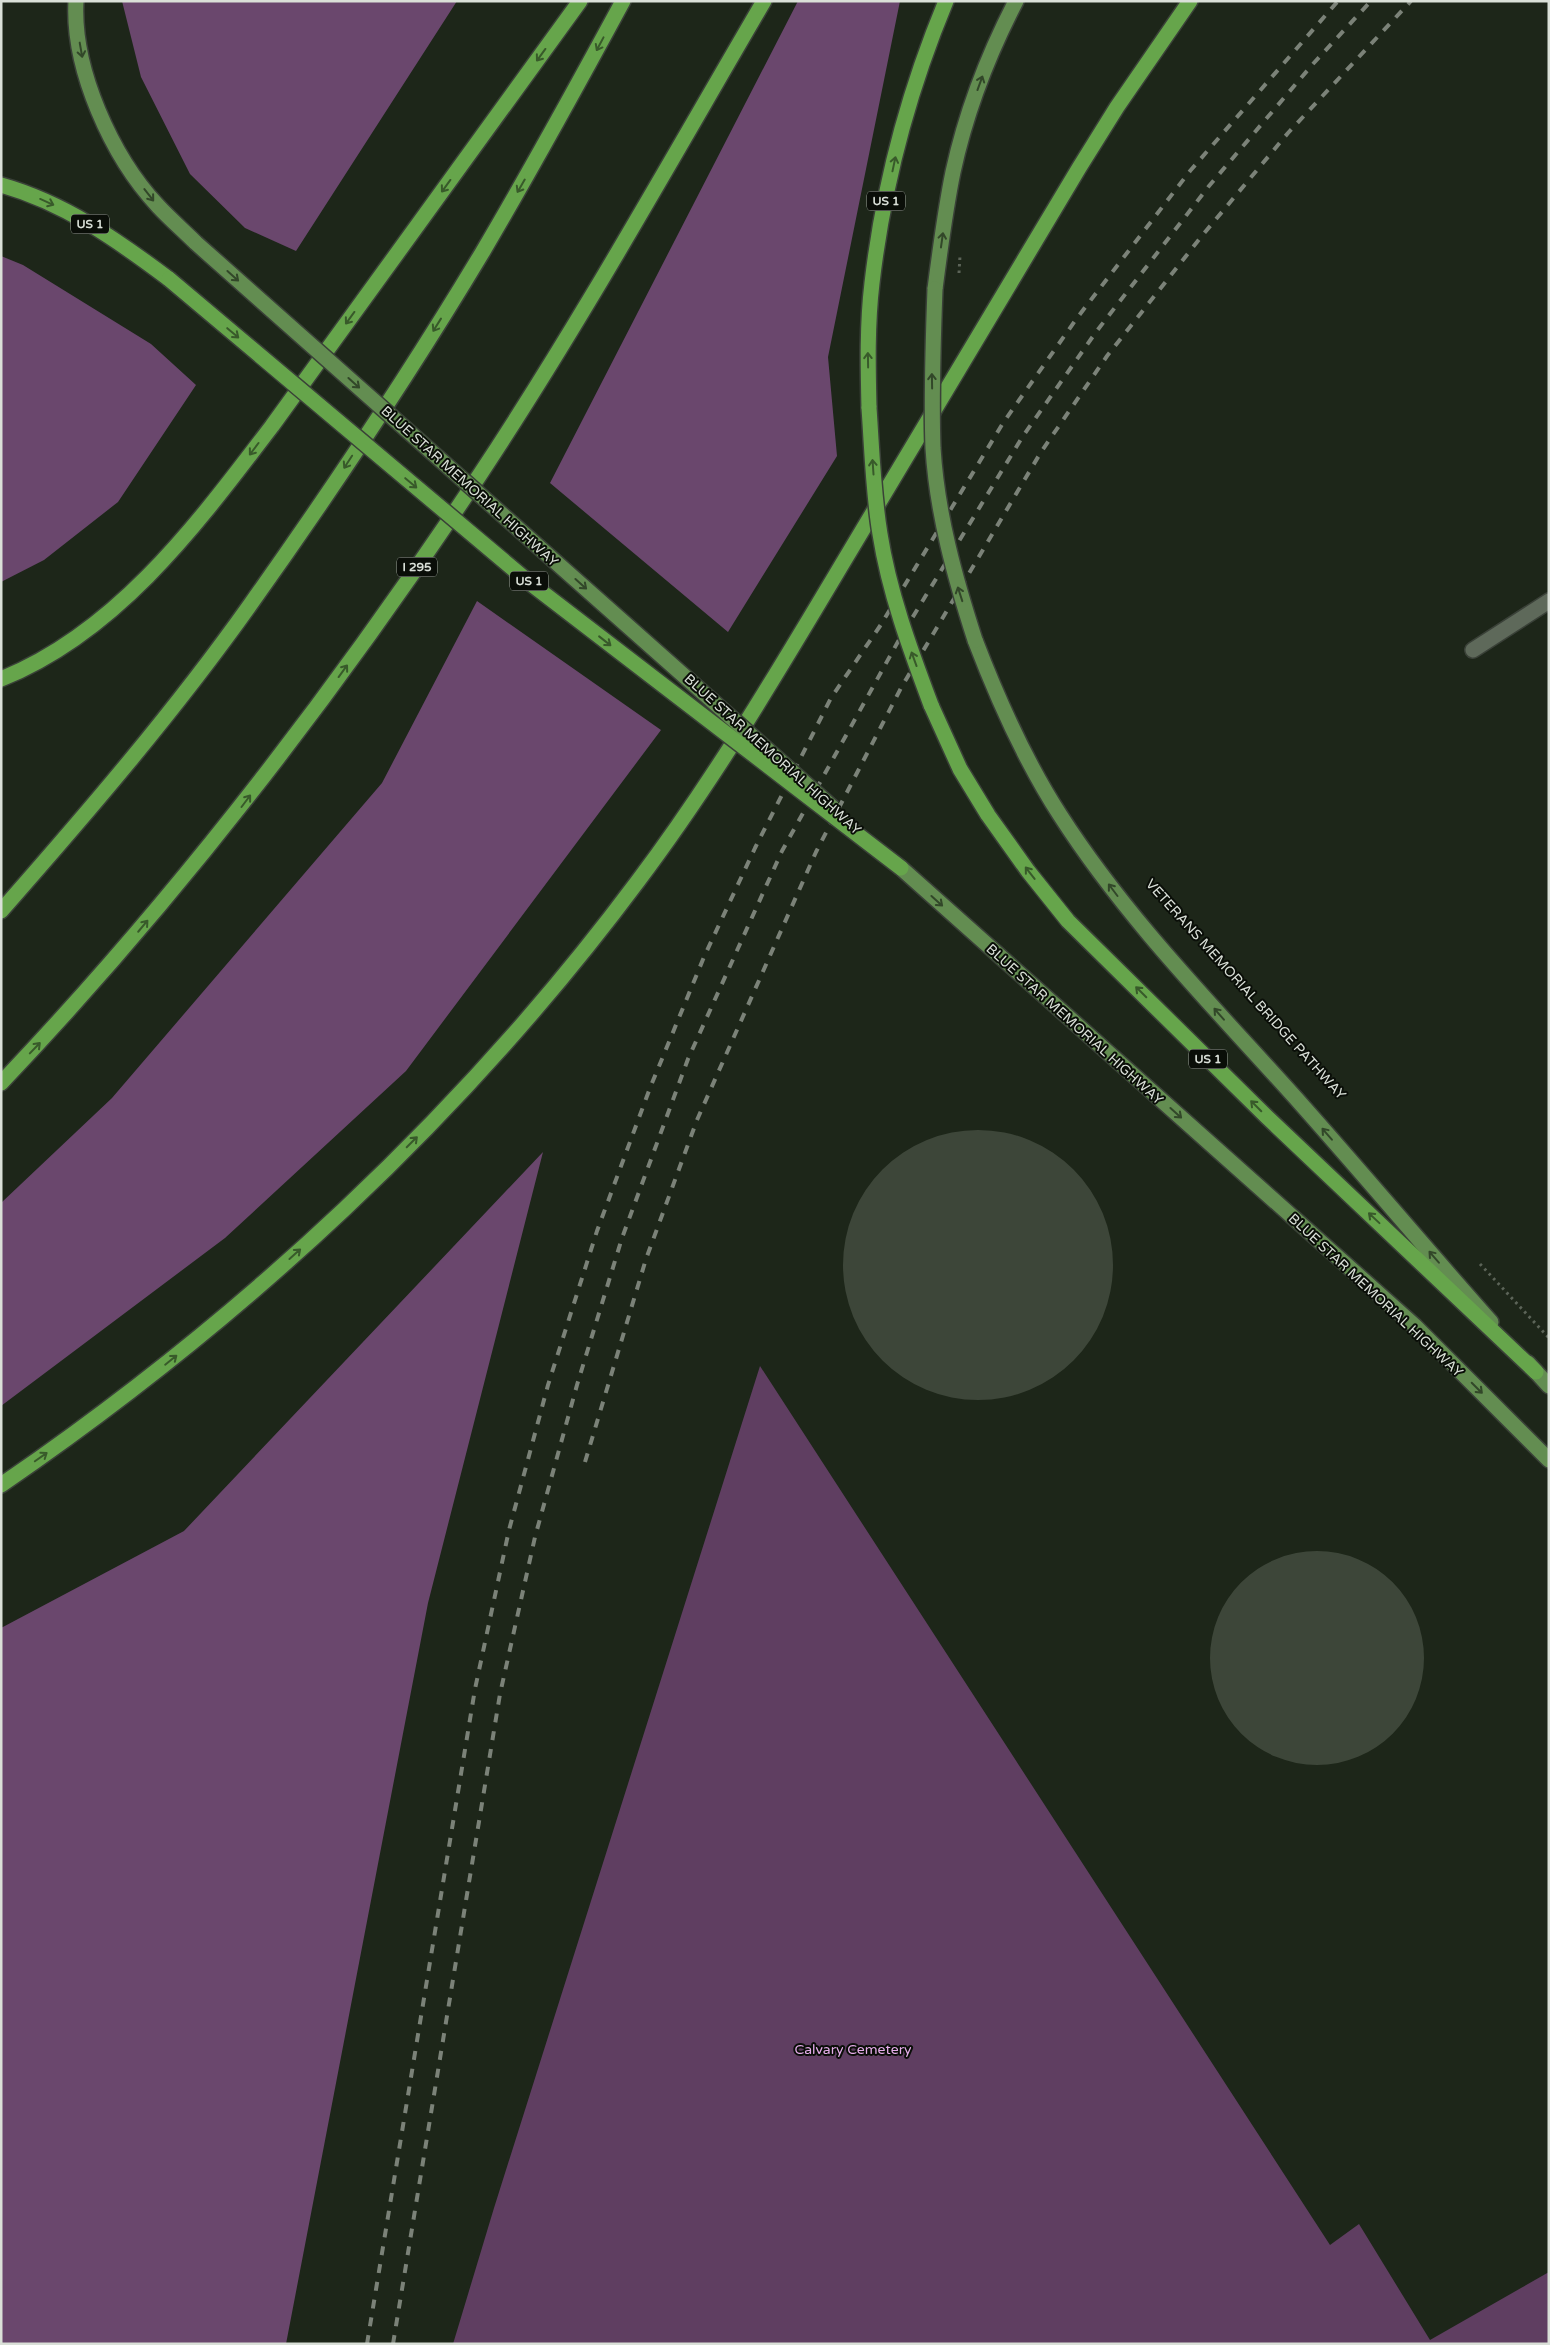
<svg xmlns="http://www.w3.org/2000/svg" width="1550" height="2345" viewBox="0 0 1550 2345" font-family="'Varela Round',sans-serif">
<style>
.green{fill:#5f3e61}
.forest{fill:#6a476d}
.building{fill:#3d4639}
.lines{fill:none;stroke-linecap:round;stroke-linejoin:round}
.service-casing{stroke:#3a4138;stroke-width:18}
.primary-casing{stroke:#3a4138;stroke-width:18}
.motorway-casing{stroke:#3a4138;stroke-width:18}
.path{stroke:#5c6458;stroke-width:3;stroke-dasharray:2.5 4;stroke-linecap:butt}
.service{stroke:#5e695a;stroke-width:15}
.primary{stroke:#638d51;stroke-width:15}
.motorway{stroke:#66a54b;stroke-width:15}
.rail{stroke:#7b8278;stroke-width:4;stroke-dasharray:9 9;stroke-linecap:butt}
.primary-bridge-casing{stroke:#3a4138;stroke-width:18;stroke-linecap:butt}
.motorway-bridge-casing{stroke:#3a4138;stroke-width:18;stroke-linecap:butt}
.path-bridge{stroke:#5c6458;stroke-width:3;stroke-dasharray:2.5 4;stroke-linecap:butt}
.primary-bridge{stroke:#638d51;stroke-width:15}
.motorway-bridge{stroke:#66a54b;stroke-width:15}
.oneway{stroke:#385a2a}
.oneway2{stroke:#324729}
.labels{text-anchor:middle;stroke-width:4;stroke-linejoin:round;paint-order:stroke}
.shield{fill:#0a0e08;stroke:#9ca19a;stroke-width:1}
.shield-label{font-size:12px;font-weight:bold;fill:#dae0d8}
.street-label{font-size:14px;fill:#dae0d8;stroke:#0a0e08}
.park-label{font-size:14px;fill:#e6adea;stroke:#0a0e08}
</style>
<rect width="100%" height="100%" fill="#1d2619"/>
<path class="green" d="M760,1366L1330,2245L1359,2224L1430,2340L1549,2272V2344H453L494,2208Z"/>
<path class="forest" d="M122,1H457L296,251L245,228L190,174L141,77Z
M798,1H900L828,357L837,456L728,632L550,483Z
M1,256L23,265L151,344L196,385L118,502L44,560L1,582Z
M477,601L661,730L406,1071L225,1238L1,1406V1203L112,1098L382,783Z
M543,1152L428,1603L286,2344H1V1628L184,1531Z"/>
<path class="building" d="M843 1265a135 135 0 1 1 270 0a135 135 0 1 1-270 0Z
M1210 1658a107 107 0 1 1 214 0a107 107 0 1 1-214 0Z"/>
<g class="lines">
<g class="service-casing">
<path id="service" d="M1473,650L1549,601"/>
</g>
<g class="primary-casing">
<path id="primary" d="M76,1C72,69 112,157 158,206C170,219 184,231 196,243
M935,289C940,250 945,211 953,172C966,112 988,55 1016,1
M975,640C998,700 1025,761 1060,815C1128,921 1217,1010 1301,1104C1365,1176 1427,1250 1491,1322
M901,868L1415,1326L1549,1460
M1528,1363L1549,1386"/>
</g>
<g class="motorway-casing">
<path id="motorway" d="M1,185C65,203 117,240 169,279
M869,408C868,367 867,325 872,283C883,188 909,90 946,1
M1,679C118,632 198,523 272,426L580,1
M931,705L960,769L988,815L1028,871L1068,921L1267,1117L1536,1372
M1,911C88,812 174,712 250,605C331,491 410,373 482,253C531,170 577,86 623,1
M1,1083C179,896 336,691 479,476C581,322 671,160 764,1
M1,1485C243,1319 462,1117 638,881C714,780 779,670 844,561C922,430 1000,299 1079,168L1117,107L1190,1"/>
</g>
<path class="path" d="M1480,1264L1549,1338"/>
<use href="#service" class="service"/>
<use href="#primary" class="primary"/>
<use href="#motorway" class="motorway"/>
<path class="rail" d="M585,1462L646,1259L697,1120L816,852L901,688L1041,452L1107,356L1201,237L1288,133L1411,1
M367,2344L475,1689L509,1530L548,1385L597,1231L650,1088L704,957L755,848L831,698L880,626L1003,423L1077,318L1190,171L1338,1
M393,2344L500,1694L535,1537L577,1385L622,1238L688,1059L782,851L900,638L1023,436L1096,332L1209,186L1312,65L1371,1"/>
<g class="primary-bridge-casing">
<path id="primary-bridge" d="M196,243L833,808
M935,289C933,342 931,395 933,448C937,514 955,578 975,640"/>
</g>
<g class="motorway-bridge-casing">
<path id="motorway-bridge" d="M169,279L530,583L901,868
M869,408C872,450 873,492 880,534C889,592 910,649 931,705"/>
</g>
<path class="path-bridge" d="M959,273L960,256"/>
<use href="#primary-bridge" class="primary-bridge"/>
<use href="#motorway-bridge" class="motorway-bridge"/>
</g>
<defs><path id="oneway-shaft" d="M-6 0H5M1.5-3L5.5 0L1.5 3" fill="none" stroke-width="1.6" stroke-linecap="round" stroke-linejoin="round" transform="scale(1.25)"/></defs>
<g class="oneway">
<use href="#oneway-shaft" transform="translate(600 44) rotate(118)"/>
<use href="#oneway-shaft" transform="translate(541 55) rotate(126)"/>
<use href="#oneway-shaft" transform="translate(894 164) rotate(-78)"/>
<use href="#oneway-shaft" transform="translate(446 186) rotate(126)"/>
<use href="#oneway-shaft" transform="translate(521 186) rotate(120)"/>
<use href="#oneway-shaft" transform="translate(47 202) rotate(24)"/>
<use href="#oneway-shaft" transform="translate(350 318) rotate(126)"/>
<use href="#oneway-shaft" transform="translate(437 325) rotate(122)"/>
<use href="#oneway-shaft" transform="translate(233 333) rotate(40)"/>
<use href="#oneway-shaft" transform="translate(868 360) rotate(-91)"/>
<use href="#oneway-shaft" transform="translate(254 449) rotate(127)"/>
<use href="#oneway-shaft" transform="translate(348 462) rotate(123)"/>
<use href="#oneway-shaft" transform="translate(873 467) rotate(-94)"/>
<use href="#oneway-shaft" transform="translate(411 483) rotate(40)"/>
<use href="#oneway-shaft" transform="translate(605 641) rotate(38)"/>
<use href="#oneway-shaft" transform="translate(914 659) rotate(-110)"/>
<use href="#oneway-shaft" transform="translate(343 671) rotate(-54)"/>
<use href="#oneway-shaft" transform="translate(246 801) rotate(-53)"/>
<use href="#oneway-shaft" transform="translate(1030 873) rotate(-128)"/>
<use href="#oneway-shaft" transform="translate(143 926) rotate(-50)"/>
<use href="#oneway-shaft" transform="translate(1141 992) rotate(-135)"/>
<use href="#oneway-shaft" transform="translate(35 1048) rotate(-46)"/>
<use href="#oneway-shaft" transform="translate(1256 1106) rotate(-135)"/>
<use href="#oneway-shaft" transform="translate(412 1142) rotate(-45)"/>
<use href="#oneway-shaft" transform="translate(1374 1218) rotate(-137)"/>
<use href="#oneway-shaft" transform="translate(295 1254) rotate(-42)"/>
<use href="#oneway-shaft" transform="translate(171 1360) rotate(-39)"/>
<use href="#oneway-shaft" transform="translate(41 1457) rotate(-35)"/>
</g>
<g class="oneway2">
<use href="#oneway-shaft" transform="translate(81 50) rotate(80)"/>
<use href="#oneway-shaft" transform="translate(980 83) rotate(-70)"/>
<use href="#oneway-shaft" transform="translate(149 195) rotate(52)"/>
<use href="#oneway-shaft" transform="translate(942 240) rotate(-82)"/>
<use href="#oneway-shaft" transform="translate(233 276) rotate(42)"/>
<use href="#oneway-shaft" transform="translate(932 381) rotate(-91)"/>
<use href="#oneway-shaft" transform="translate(354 383) rotate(42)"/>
<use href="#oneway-shaft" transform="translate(581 584) rotate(42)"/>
<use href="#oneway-shaft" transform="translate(960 594) rotate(-108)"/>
<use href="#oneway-shaft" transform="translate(1113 890) rotate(-127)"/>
<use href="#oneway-shaft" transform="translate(937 901) rotate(42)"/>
<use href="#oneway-shaft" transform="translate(1219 1014) rotate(-131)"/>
<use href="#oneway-shaft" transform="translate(1176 1113) rotate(42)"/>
<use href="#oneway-shaft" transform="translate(1327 1134) rotate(-131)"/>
<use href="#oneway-shaft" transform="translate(1434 1257) rotate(-131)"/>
<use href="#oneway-shaft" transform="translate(1477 1388) rotate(45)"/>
</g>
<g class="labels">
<g class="shield">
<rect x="867" y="191.5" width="38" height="19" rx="4"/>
<rect x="71" y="214.5" width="38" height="19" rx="4"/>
<rect x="397" y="557.5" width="40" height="19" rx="4"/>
<rect x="510" y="571.5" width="38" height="19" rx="4"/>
<rect x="1189" y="1049.5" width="38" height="19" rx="4"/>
</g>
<g class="shield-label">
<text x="886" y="205">US 1</text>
<text x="90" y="228">US 1</text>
<text x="417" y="571">I 295</text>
<text x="529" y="585">US 1</text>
<text x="1208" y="1063">US 1</text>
</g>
<g class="street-label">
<text transform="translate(470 486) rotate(42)" y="5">BLUE STAR MEMORIAL HIGHWAY</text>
<text transform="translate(773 754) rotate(42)" y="5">BLUE STAR MEMORIAL HIGHWAY</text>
<text transform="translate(1246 989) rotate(48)" y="5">VETERANS MEMORIAL BRIDGE PATHWAY</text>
<text transform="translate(1075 1024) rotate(42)" y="5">BLUE STAR MEMORIAL HIGHWAY</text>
<text transform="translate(1376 1295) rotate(43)" y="5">BLUE STAR MEMORIAL HIGHWAY</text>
</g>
<g class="park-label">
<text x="853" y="2054">Calvary Cemetery</text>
</g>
</g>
<rect width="1550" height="2345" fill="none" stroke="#dae0d8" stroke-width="5"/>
</svg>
